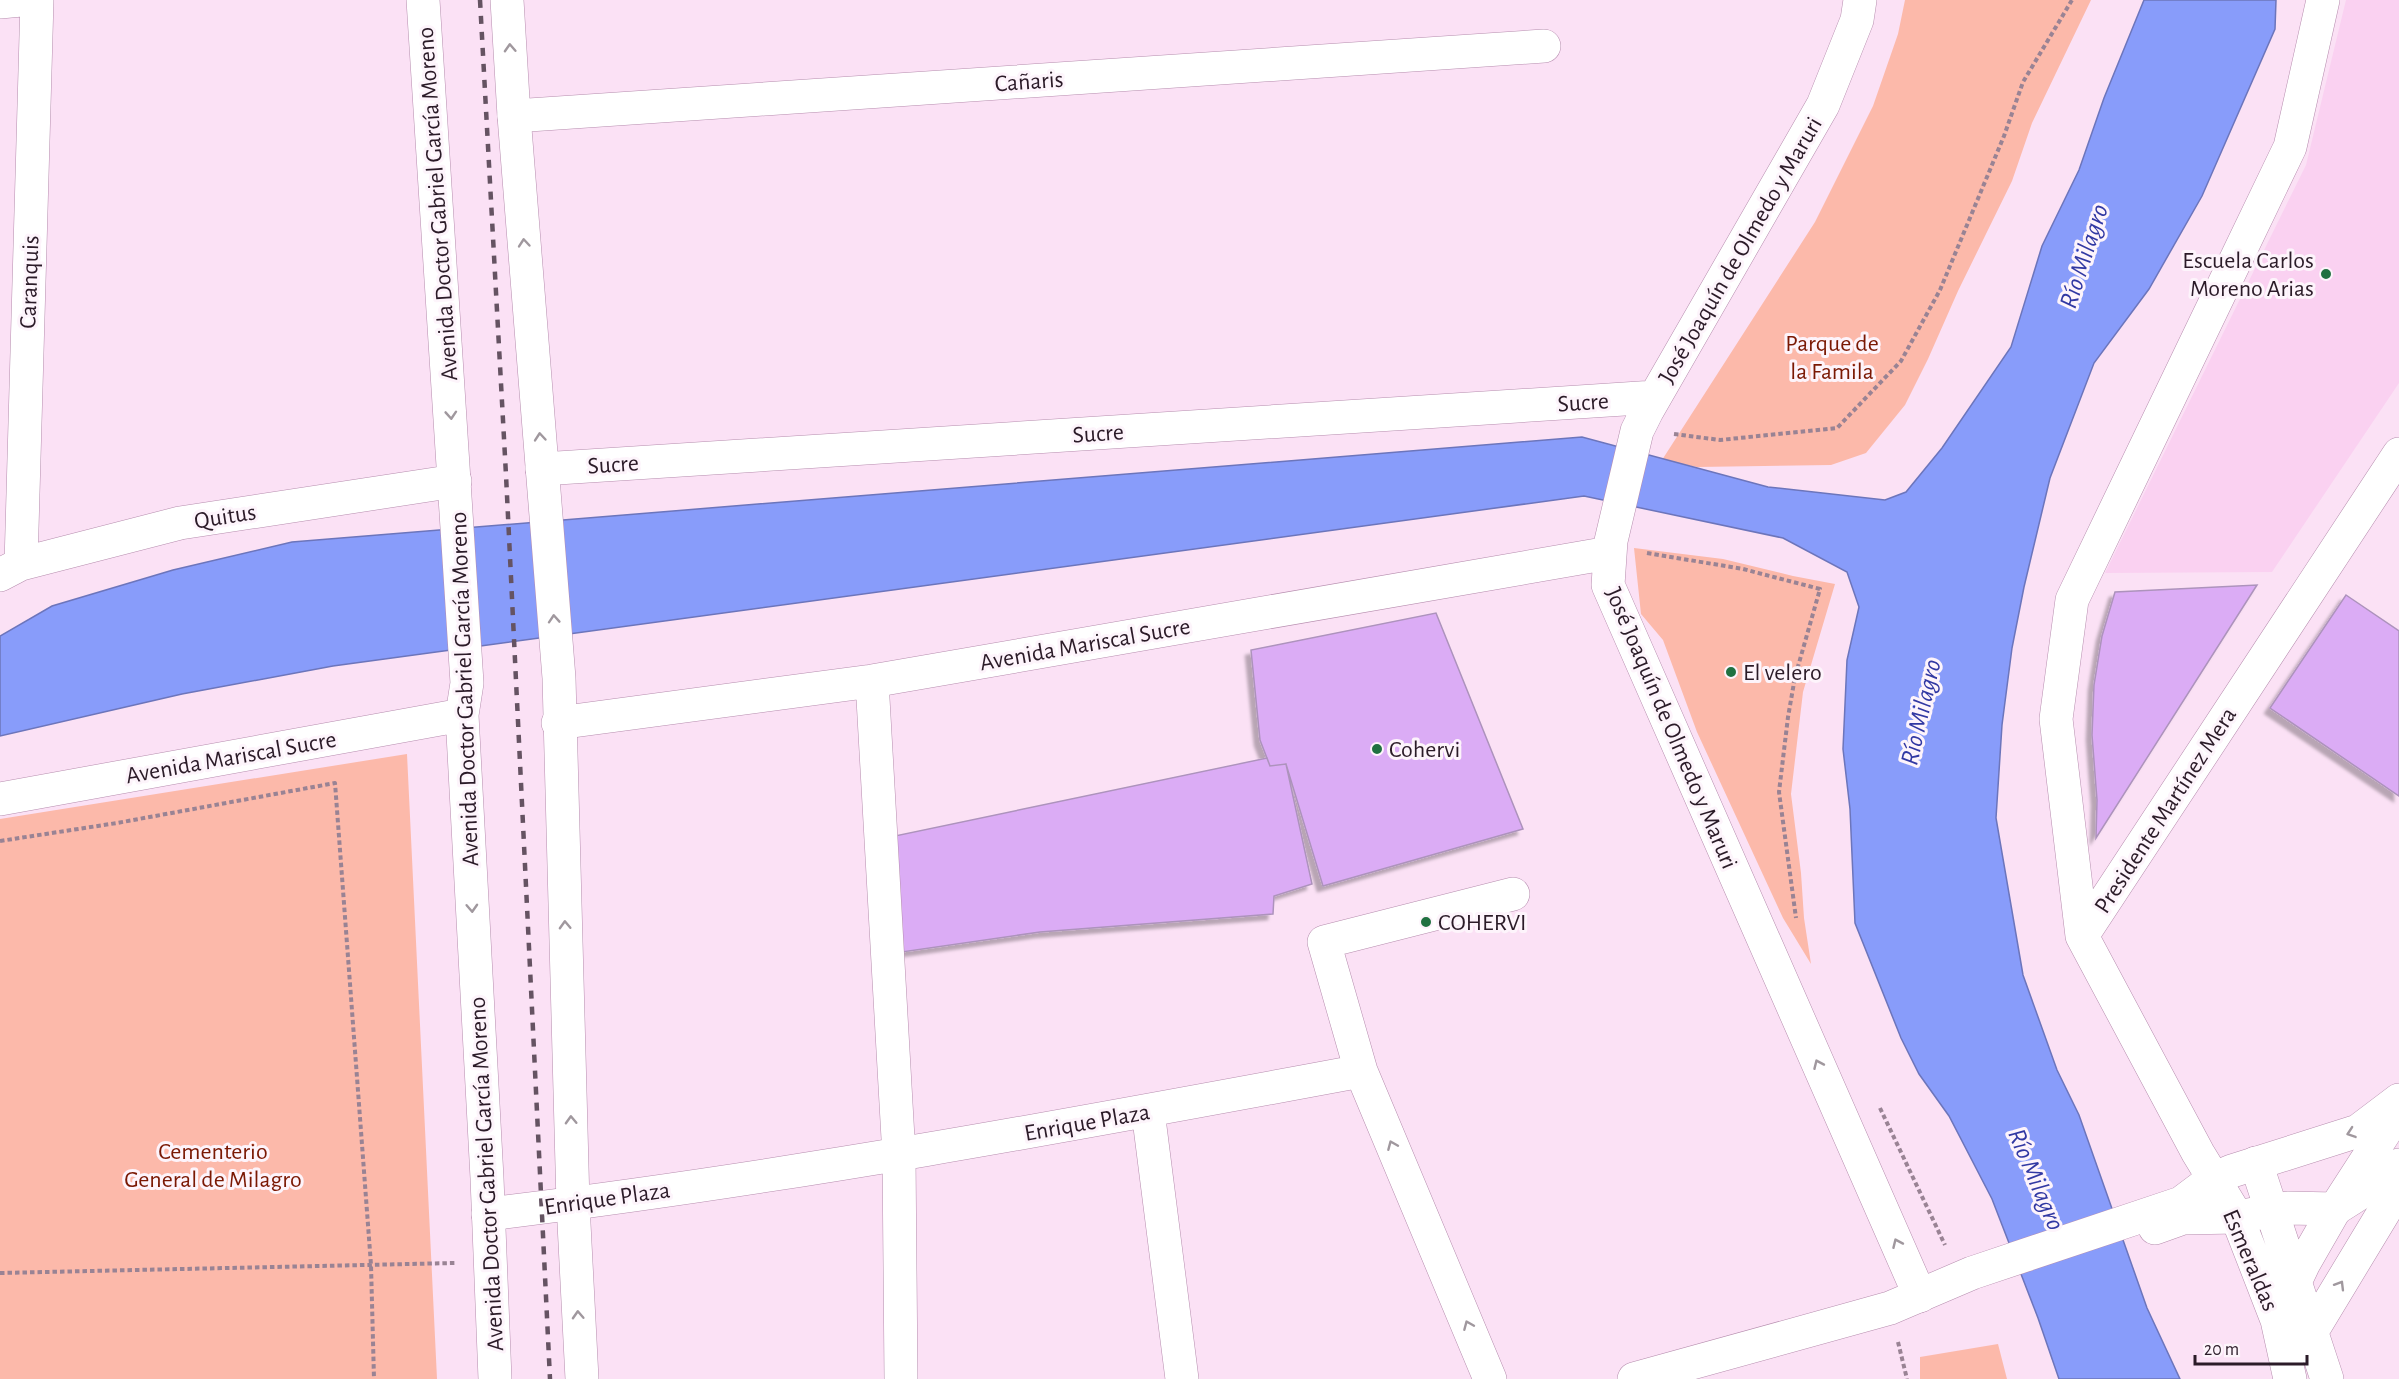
<svg xmlns="http://www.w3.org/2000/svg" width="2399" height="1379" viewBox="0 0 2399 1379" font-family="'Alegreya Sans',sans-serif">
<style>
.built{fill:#fad1f1}
.green{fill:#fcb9aa}
.water{fill:#889cfa;stroke:#6c75bb;stroke-width:1.5}
.building{fill:#dbacf5;stroke:#ad93bc;stroke-width:1.5;filter:url(#shadow)}
.lines{fill:none;stroke-linecap:round;stroke-linejoin:round}
.minor-casing{stroke:#b68dae;stroke-width:34}
.major-casing{stroke:#b68dae;stroke-width:34}
.path{stroke:#998394;stroke-width:4;stroke-dasharray:4.5 3;stroke-linecap:butt}
.minor{stroke:#fff;stroke-width:33}
.major{stroke:#fff;stroke-width:33}
.rail{stroke:#655362;stroke-width:4.5;stroke-dasharray:8 8;stroke-linecap:butt}
.oneway{stroke:#a0989e}
.poi-dot{fill:#207141;stroke:#fdf4fb;stroke-width:2}
.labels{text-anchor:middle;stroke-width:6;stroke-linejoin:round;paint-order:stroke}
.street-label{font-size:24px;fill:#2b1b28;stroke:#fdf4fb}
.poi-label{font-size:24px;fill:#2b1b28;stroke:#fdf4fb;text-anchor:start}
.park-label{font-size:24px;fill:#7a1803;stroke:#fdf4fb}
.water-label{font-size:26px;font-style:italic;fill:#3138a3;stroke:#fdf4fb}
</style>
<defs>
<filter id="shadow"><feDropShadow dx="-5.5" dy="5.5" stdDeviation="1.5" flood-color="#0004"/></filter>
</defs>
<rect width="100%" height="100%" fill="#fbe1f5"/>
<path class="built" d="M2346,0H2399V383L2272,572L2105,573L2306,165Z"/>
<path class="green" d="M1905,0H2091L2032,123L2012,181L1958,291L1928,359L1905,405L1866,453L1831,465L1697,467L1662,460L1815,222L1873,106L1898,34Z
M1634,548L1723,559L1793,576L1835,584L1803,692L1791,794L1801,873L1804,918L1811,964L1783,918L1697,732L1663,640L1641,614Z
M407,754L437,1379H0V819Z
M1998,1344L2007,1379H1920V1357Z"/>
<path class="water" d="M2144,0H2276L2275,29L2202,196L2149,289L2094,363L2050,478L2024,587L2012,648L2002,725L1996,818L2023,975L2057,1070L2079,1115L2147,1308L2180,1379H2059L2038,1318L1992,1199L1949,1116L1919,1074L1901,1038L1855,923L1850,809L1843,749L1847,660L1859,607L1847,572L1783,538L1584,496L333,666L182,694L0,736V636L52,606L173,570L292,542L1582,437L1768,487L1885,500L1906,492L1942,448L2011,347L2042,246L2079,170L2104,98Z"/>
<path class="building" d="M2257,585L2096,838L2097,800L2092,735L2094,685L2102,636L2115,592Z
M2346,595L2399,631V796L2270,708Z
M1436,613L1523,829L1323,886L1286,764L1270,766L1260,740L1251,650Z
M1267,758L1270,766L1286,764L1312,884L1274,896L1273,914L1040,932L895,953L890,837Z"/>
<g class="lines">
<g class="minor-casing">
<path id="minor" d="M1860,0L1857,20L1823,105L1647,411L1637,431L1611,541L1608,585L1920,1296
M0,2L21,0
M514,116L1544,46
M542,469L1655,397
M21,564L37,0
M0,575L21,564L180,523L455,481
M872,681L899,1156L901,1379
M558,723L872,681L1609,553
M2082,936L2399,454
M1148,1111L1182,1379
M2256,1163L2327,1379
M488,1214C781,1179 1071,1125 1361,1071
M2277,1320L2304,1263L2335,1209L2399,1110
M2303,1346L2399,1187
M1490,1379L1361,1071L1324,942L1513,894
M2290,1379L2277,1320L2237,1217L2198,1153L2082,936L2056,719L2072,600L2290,147L2323,0"/>
</g>
<g class="major-casing">
<path id="major" d="M423,0L467,683L462,715L487,1178L495,1379
M507,0L514,116L559,678L573,1204L582,1379
M0,799L462,715
M2155,1228L2183,1218L2237,1217L2288,1208L2335,1209L2390,1174L2399,1165
M1634,1379L1890,1308L1972,1273L2181,1203L2213,1179L2232,1171L2358,1131L2399,1100"/>
</g>
<path class="path" d="M1674,434L1720,440L1837,428L1901,361L1940,290L2004,136L2023,82L2072,0
M1647,553L1743,569L1820,589L1795,677L1788,717L1779,792L1796,918
M0,841L117,823L335,783L371,1265L374,1379
M1880,1108L1945,1245
M0,1273L455,1263
M1898,1342L1907,1379"/>
<use href="#minor" class="minor"/>
<use href="#major" class="major"/>
<path class="rail" d="M480,0L506,475L550,1379"/>
</g>
<defs><path id="oneway-chevron" d="M-2-3.5L2.5 0L-2 3.5" fill="none" stroke-width="1.6" stroke-linecap="round" stroke-linejoin="round" transform="scale(1.5)"/></defs>
<g class="oneway">
<use href="#oneway-chevron" transform="translate(510 48) rotate(-93)"/>
<use href="#oneway-chevron" transform="translate(524 243) rotate(-95)"/>
<use href="#oneway-chevron" transform="translate(451 415) rotate(86)"/>
<use href="#oneway-chevron" transform="translate(540 437) rotate(-95)"/>
<use href="#oneway-chevron" transform="translate(554 619) rotate(-94)"/>
<use href="#oneway-chevron" transform="translate(472 908) rotate(87)"/>
<use href="#oneway-chevron" transform="translate(565 925) rotate(-92)"/>
<use href="#oneway-chevron" transform="translate(1818 1064) rotate(-114)"/>
<use href="#oneway-chevron" transform="translate(571 1120) rotate(-92)"/>
<use href="#oneway-chevron" transform="translate(2351 1133) rotate(161)"/>
<use href="#oneway-chevron" transform="translate(1392 1145) rotate(-113)"/>
<use href="#oneway-chevron" transform="translate(1897 1243) rotate(-114)"/>
<use href="#oneway-chevron" transform="translate(2340 1285) rotate(-59)"/>
<use href="#oneway-chevron" transform="translate(578 1315) rotate(-93)"/>
<use href="#oneway-chevron" transform="translate(1468 1325) rotate(-113)"/>
</g>
<g class="poi-dot">
<circle cx="2326" cy="274" r="6"/>
<circle cx="1731" cy="672" r="6"/>
<circle cx="1377" cy="749" r="6"/>
<circle cx="1426" cy="922" r="6"/>
</g>
<g class="labels">
<g class="street-label">
<text transform="translate(1029 81) rotate(-4)" y="8">Cañaris</text>
<text transform="translate(437 204) rotate(-94)" y="8">Avenida Doctor Gabriel García Moreno</text>
<text transform="translate(1740 250) rotate(-60)" y="8">José Joaquín de Olmedo y Maruri</text>
<text transform="translate(29 282) rotate(-88)" y="8">Caranquis</text>
<text transform="translate(1583 402) rotate(-4)" y="8">Sucre</text>
<text transform="translate(1098 433) rotate(-4)" y="8">Sucre</text>
<text transform="translate(613 464) rotate(-4)" y="8">Sucre</text>
<text transform="translate(225 516) rotate(-9)" y="8">Quitus</text>
<text transform="translate(1085 644) rotate(-10)" y="8">Avenida Mariscal Sucre</text>
<text transform="translate(464 689) rotate(-92)" y="8">Avenida Doctor Gabriel García Moreno</text>
<text transform="translate(1672 728) rotate(67)" y="8">José Joaquín de Olmedo y Maruri</text>
<text transform="translate(231 757) rotate(-10)" y="8">Avenida Mariscal Sucre</text>
<text transform="translate(2165 810) rotate(-57)" y="8">Presidente Martínez Mera</text>
<text transform="translate(1087 1122) rotate(-10)" y="8">Enrique Plaza</text>
<text transform="translate(486 1174) rotate(-93)" y="8">Avenida Doctor Gabriel García Moreno</text>
<text transform="translate(607 1198) rotate(-8)" y="8">Enrique Plaza</text>
<text transform="translate(2251 1260) rotate(67)" y="8">Esmeraldas</text>
</g>
<g class="poi-label">
<text x="2314" y="268" text-anchor="end">Escuela Carlos<tspan x="2314" dy="28">Moreno Arias</tspan></text>
<text x="1743" y="680">El velero</text>
<text x="1389" y="757">Cohervi</text>
<text x="1438" y="930">COHERVI</text>
</g>
<g class="park-label">
<text x="1832" y="351">Parque de<tspan x="1832" dy="28">la Famila</tspan></text>
<text x="213" y="1159">Cementerio<tspan x="213" dy="28">General de Milagro</tspan></text>
</g>
<g class="water-label">
<text transform="translate(2083 256) rotate(-72)" y="9">Río Milagro</text>
<text transform="translate(1920 712) rotate(-77)" y="9">Río Milagro</text>
<text transform="translate(2037 1179) rotate(67)" y="9">Río Milagro</text>
</g>
</g>
<path d="M2195 1355v9h112v-9" fill="none" stroke="#2b1b28" stroke-width="3"/>
<text x="2204" y="1355" font-size="18" fill="#2b1b28" stroke="#fdf4fb" stroke-width="4.5" paint-order="stroke">20 m</text>
</svg>
